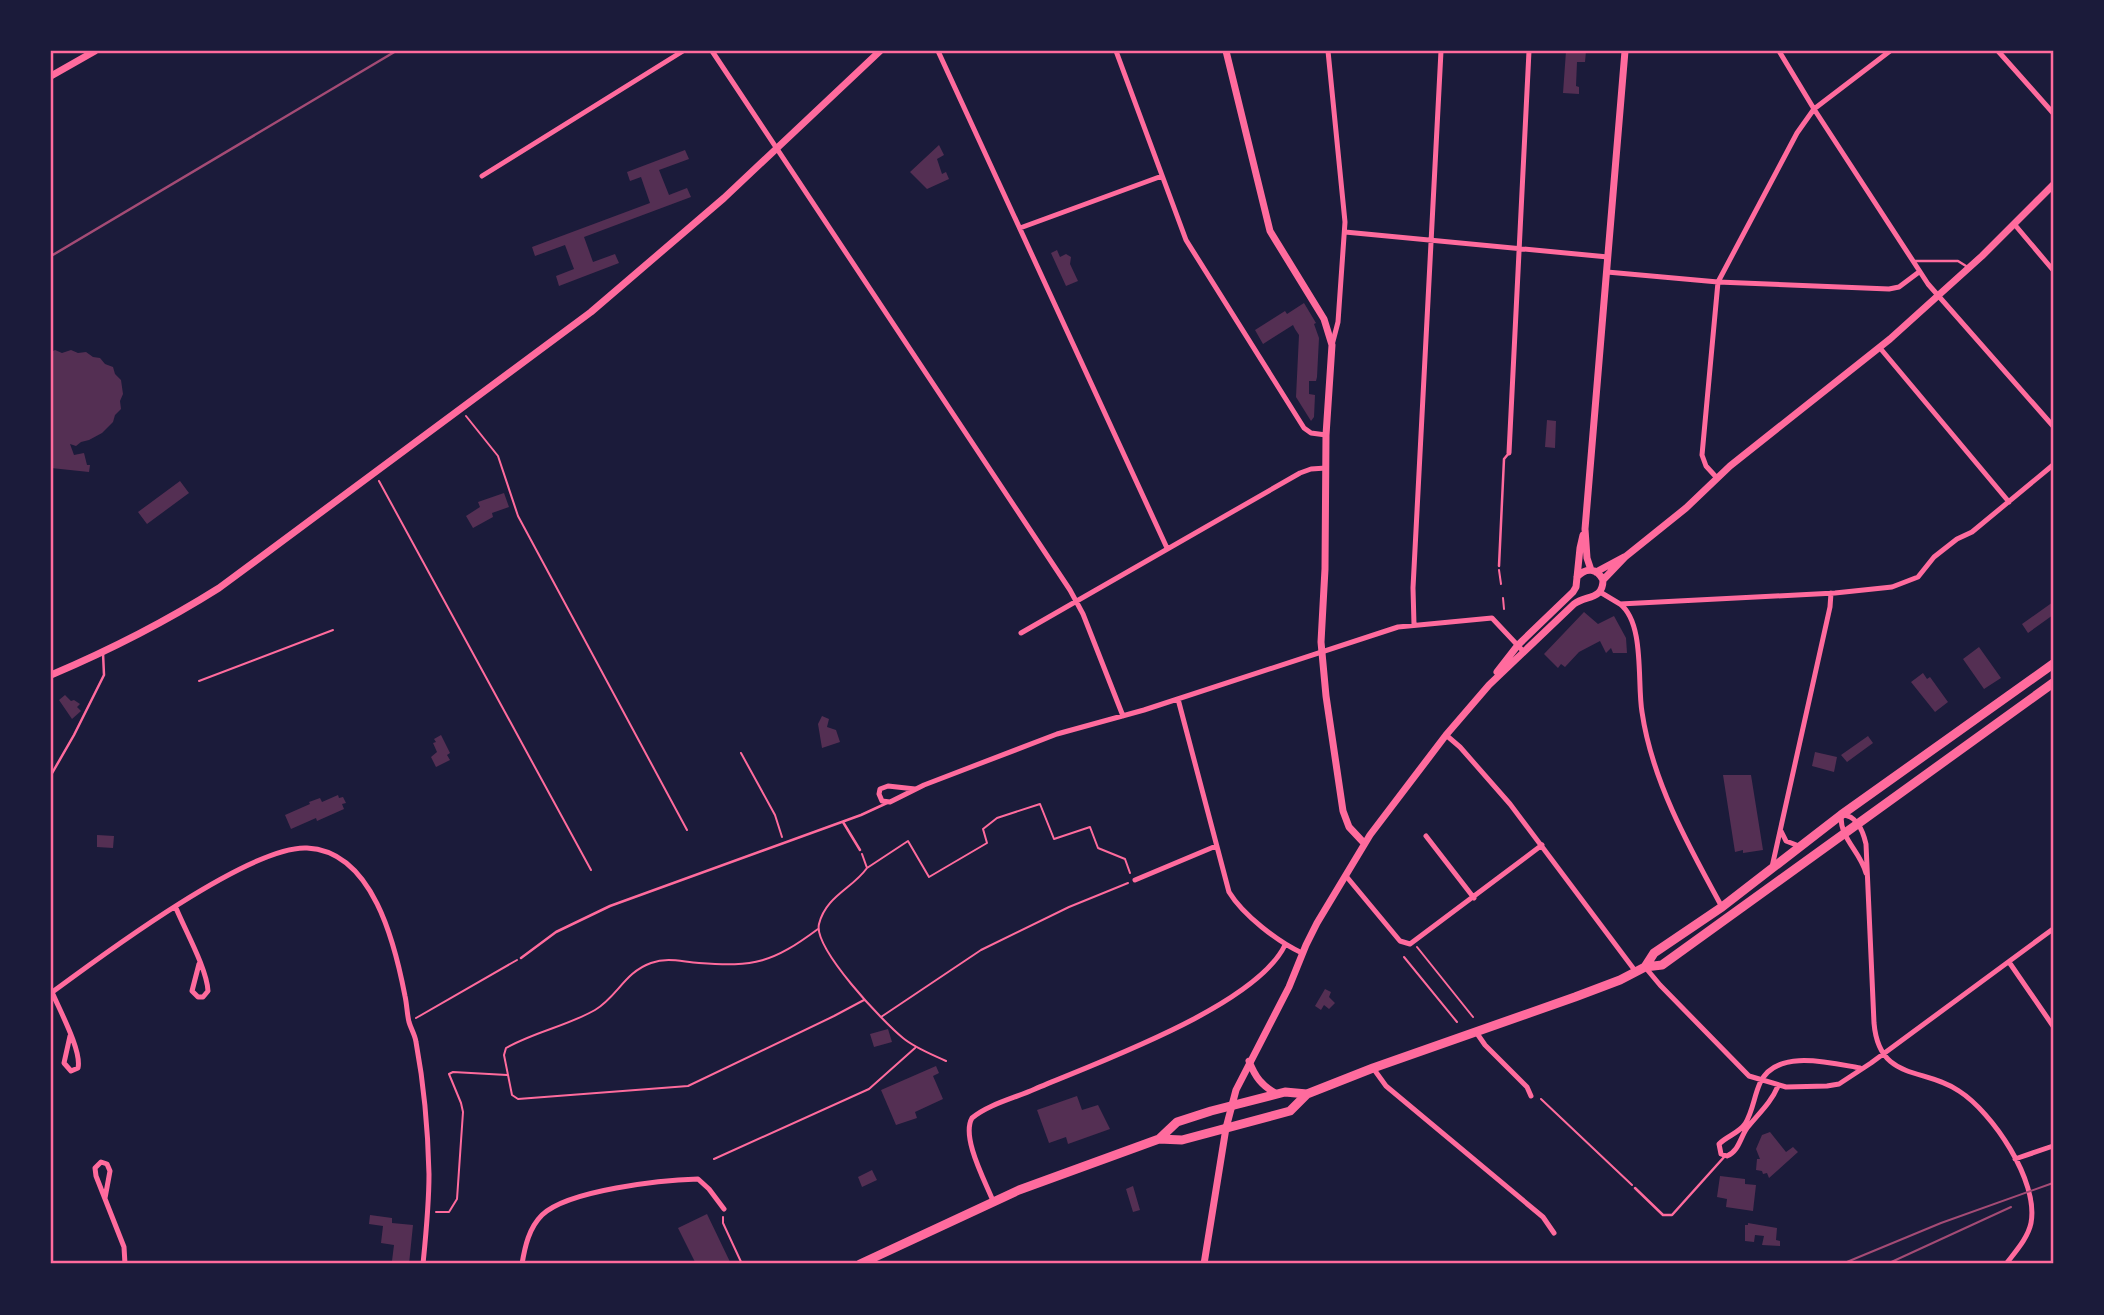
<svg xmlns="http://www.w3.org/2000/svg" width="2104" height="1315" viewBox="0 0 2104 1315" font-family="'Archivo Narrow',sans-serif">
<style>
.building{fill:#542f53}
.lines{fill:none;stroke-linecap:round;stroke-linejoin:round}
.path{stroke:#ff6b9d;stroke-width:2}
.service{stroke:#ff6b9d;stroke-width:2.5}
.minor{stroke:#ff6b9d;stroke-width:5}
.tertiary{stroke:#ff6b9d;stroke-width:7}
.primary{stroke:#ff6b9d;stroke-width:9}
.tram{stroke:#a44b75;stroke-width:2}
.rail{stroke:#a44b75;stroke-width:2.5}
.neatline{fill:none;stroke:#ff6b9d;stroke-width:2.5}
</style>
<rect width="100%" height="100%" fill="#1b1b3a"/>
<path class="building" d="M1566,51H1586L1585,62H1577L1576,86L1579,87V94L1563,93Z
M939,145L944,155L937,159L942,174L946,172L949,179L927,189L910,172Z
M685,150L689,159L659,170L669,195L687,188L691,197L584,237L593,262L615,254L619,263L559,286L556,276L574,269L565,245L535,256L532,247L650,203L641,177L630,181L627,172Z
M1057,250L1060,257L1066,254L1071,257L1070,264L1078,281L1066,286L1051,253Z
M1304,303L1316,323L1314,324L1319,338L1317,377L1316,381H1309V394L1315,395L1314,417L1311,421L1296,397L1299,335L1295,329L1293,325L1263,344L1255,330L1285,311L1287,314Z
M55,350L62,353L71,350L78,353L86,352L93,357L100,358L105,364L113,367L115,374L121,380L123,394L120,401L121,409L115,415L113,422L102,433L89,440L81,442L76,446L70,444L74,455L84,453L87,465H90L89,472L51,468V352Z
M1547,420L1556,421L1555,448L1545,447Z
M180,481L189,493L147,524L138,512Z
M504,493L509,507L492,513L493,517L473,528L466,516L480,507L478,502Z
M2053,602V615L2028,633L2022,624Z
M1584,612L1598,624L1614,616L1626,638L1627,653H1613L1611,648L1606,653L1600,641L1579,652L1565,667L1561,664L1558,668L1544,654Z
M1979,647L2001,678L1984,689L1963,659Z
M1923,673L1927,679L1930,677L1948,702L1935,712L1911,682Z
M65,695L71,701L74,700L80,704L77,707L81,711L72,719L59,700Z
M822,716L829,719L827,727L836,730L840,742L822,748L818,724Z
M441,735L450,753L447,755L450,760L436,767L431,757L437,752L433,743L436,742L434,739Z
M1868,736L1873,743L1847,762L1841,755Z
M1815,752L1837,757L1834,772L1812,766Z
M1723,775H1751L1763,850L1743,853V850L1735,852Z
M338,795L339,798L343,797L346,803L342,804L344,809L317,821L316,818L291,829L285,815L310,804L309,802L320,798L322,802Z
M97,835L114,836L113,848L97,847Z
M1325,989L1331,992L1329,997L1335,1003L1329,1009L1324,1005L1321,1010L1315,1006Z
M888,1029L892,1042L874,1047L870,1034Z
M936,1066L939,1073L933,1076L943,1099L915,1112L917,1118L896,1125L881,1090Z
M1077,1096L1082,1110L1098,1105L1110,1129L1068,1144L1066,1137L1049,1143L1037,1110Z
M1770,1132L1786,1152L1793,1147L1798,1152L1769,1178L1767,1173L1763,1174L1762,1171L1756,1170L1757,1159H1760L1756,1149L1762,1135Z
M872,1170L877,1180L862,1187L858,1177Z
M1720,1176L1745,1179V1184L1756,1185L1753,1211L1726,1207L1727,1199L1717,1197Z
M1133,1186L1140,1210L1133,1212L1126,1189Z
M707,1214L731,1264H696L678,1228Z
M370,1215L392,1218V1223L413,1225L409,1264H395L396,1261H392L394,1245L381,1243L383,1226L369,1224Z
M1748,1223L1777,1228L1776,1240L1780,1241V1246L1762,1245L1764,1236L1755,1235L1754,1242L1745,1241V1225H1748Z"/>
<g class="lines">
<path class="path" d="M466,416L498,456L518,516L687,830
M379,481L591,870
M1499,570L1501,584
M1503,598L1504,609
M199,681L333,630
M741,753L775,815L782,837
M862,854L867,868C852,889 826,896 819,924C813,948 883,1022 903,1038C915,1048 931,1054 946,1061
M867,868L908,841L929,877L987,843L983,829L997,818L1040,804L1054,839L1090,827L1098,848L1125,859L1130,873
M818,929C772,963 755,967 699,963C682,962 668,957 651,963C625,972 617,997 595,1010C567,1026 534,1032 506,1048L504,1055L512,1095L518,1099L688,1086L834,1016L864,1000
M1417,947L1473,1017
M1404,957L1457,1022
M881,1017L981,950L1069,907L1128,883
M416,1018L517,960
M1541,1099L1632,1185
M714,1159L869,1089L915,1048
M436,1212H449L457,1199L463,1112L461,1103L449,1074L453,1072L507,1075
M723,1217V1223L742,1264"/>
<path class="service" d="M1915,261H1958L1966,266
M1499,566L1504,459L1509,453
M51,775L74,735L104,675L103,653
M843,822L860,850
M521,958L556,932L610,906L861,815L887,803
M1635,1188L1663,1215H1672L1725,1156"/>
<path class="minor" d="M712,51L1070,590L1083,614L1123,716
M938,51L1167,548
M1116,51L1186,240L1304,428L1311,433L1326,435
M1328,51L1345,222L1338,322L1332,345
M1779,51L1814,109L1928,284L2053,426
M1998,51L2053,113
M482,176L683,51
M2015,225L2053,270
M1020,228L1162,176
M1345,232L1608,257
M1607,272L1718,282L1889,289L1899,287L1919,272
M1880,348L2009,502
M1509,453L1529,51
M1717,478L1706,466L1702,455L1718,282L1797,133L1814,109L1890,51
M1600,592L1620,604L1835,593L1892,587L1918,577L1934,557L1957,539L1972,532L2053,465
M1620,604C1645,623 1637,683 1642,712C1652,781 1689,847 1722,907
M1414,625L1413,588L1441,51
M1021,633L1300,473L1311,469L1326,468
M1178,699L1229,892C1243,915 1278,942 1302,953
M1446,735L1460,747L1510,804L1636,972
M915,789L888,786L880,789L879,794L882,801L890,802L924,785L1057,734L1144,710L1398,627L1492,618L1523,651
M1781,831L1786,841L1799,846
M1426,836L1474,898
M1772,867L1830,607L1831,593
M1866,873C1860,851 1840,839 1841,815C1856,814 1863,831 1866,844L1874,1023C1879,1082 1924,1067 1959,1091C1992,1112 2039,1181 2031,1223C2028,1238 2015,1252 2006,1264
M1346,876L1400,941L1410,944L1542,845
M1135,880L1216,846
M176,908C185,930 207,969 208,991L203,997H198L192,991L199,964
M2009,962L2053,1026
M1645,967L1660,985L1749,1076L1786,1087L1827,1086L1839,1084L1871,1063L2053,929
M52,992C59,1009 82,1051 78,1068L71,1071L64,1063L70,1036
M51,993C101,956 250,845 307,848C373,851 395,944 405,996C407,1005 407,1014 409,1022C411,1029 415,1035 416,1042C424,1085 428,1131 429,1174C429,1205 426,1234 423,1264
M1476,1032L1485,1045L1527,1087L1531,1096
M1373,1068L1386,1086L1543,1217L1554,1233
M1778,1086C1771,1103 1758,1114 1747,1128C1740,1138 1739,1151 1727,1156L1721,1154L1719,1144C1727,1136 1739,1133 1745,1124C1753,1111 1754,1096 1760,1083C1776,1048 1831,1063 1860,1068
M2015,1159L2053,1146
M105,1198L110,1171L107,1164L101,1162L95,1168L96,1176L124,1247L125,1264
M993,1201C985,1181 961,1137 972,1118C989,1104 1015,1098 1035,1089C1098,1062 1256,1006 1285,945
M522,1264C525,1246 529,1228 542,1215C568,1190 662,1180 698,1179L709,1189L724,1209"/>
<path class="tertiary" d="M1226,51L1270,231L1324,319L1332,345L1326,435L1325,569L1321,642L1326,696L1343,811L1349,827L1364,843
M51,76L95,51
M1591,570L1587,558L1585,529L1625,51
M1596,572L1624,557
M1577,577C1586,567 1597,568 1603,580
M1497,672L1518,645L1573,592L1576,587L1580,548L1583,535
M51,675C110,650 165,622 219,588L591,312L724,198L880,51
M1249,1061C1255,1077 1262,1086 1277,1094
M1204,1264L1226,1128L1236,1090L1289,987L1306,945L1317,923L1370,835L1446,735L1489,685L1574,604C1586,595 1603,600 1603,580L1625,557L1686,508L1730,466L1890,339L1982,256L2053,185"/>
<path class="primary" d="M1645,967L1654,953L1722,907L1841,815L2053,664
M1159,1139L1182,1140L1290,1111L1307,1094L1373,1068L1575,997L1620,980L1645,967L1662,965L2053,683
M860,1264L1019,1190L1159,1139L1177,1122L1211,1111L1285,1092L1307,1094"/>
<path class="tram" d="M1842,1264L1941,1223L2053,1183
M1887,1264L2011,1207"/>
<path class="rail" d="M51,256L396,51"/>
</g>
<rect width="2104" height="1315" fill="none" stroke="#1b1b3a" stroke-width="105"/>
<rect x="52" y="52" width="2000" height="1210" class="neatline"/>
</svg>
